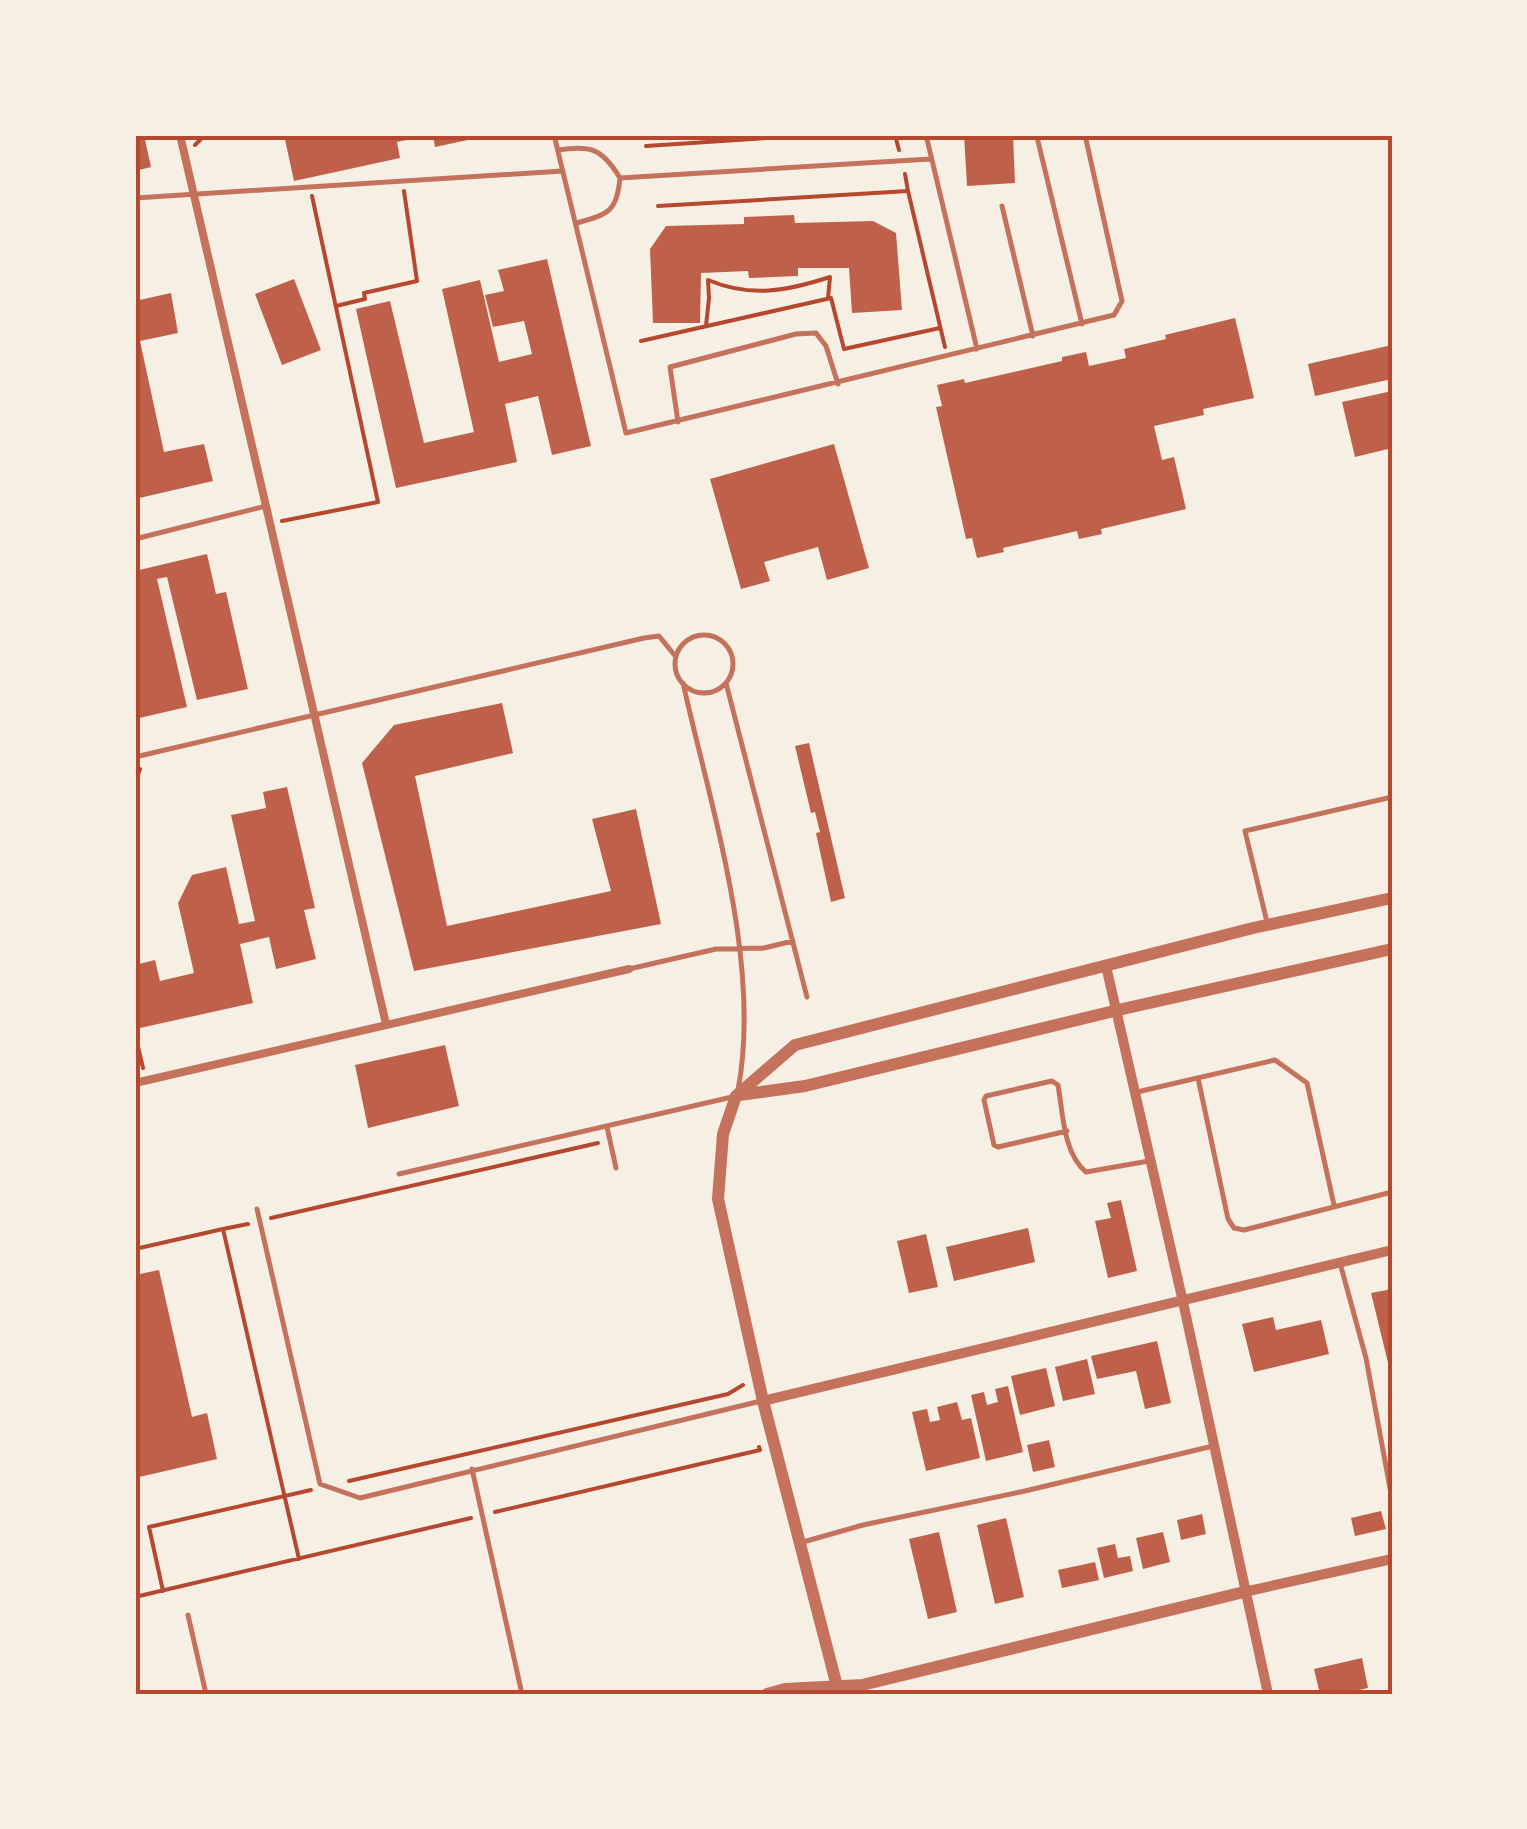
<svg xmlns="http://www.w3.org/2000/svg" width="1527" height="1829" viewBox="0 0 1527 1829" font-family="'DM Sans',sans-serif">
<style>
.building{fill:#bf614a}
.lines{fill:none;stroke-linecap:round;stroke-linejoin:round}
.path{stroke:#b5482f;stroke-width:4}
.service{stroke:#c5725c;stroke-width:5}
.pedestrian{stroke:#c5725c;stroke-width:8}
.minor{stroke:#c5725c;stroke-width:10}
.tertiary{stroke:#c5725c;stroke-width:12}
.neatline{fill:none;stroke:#b5482f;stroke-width:4}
</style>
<rect width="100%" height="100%" fill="#f6efe4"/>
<path class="building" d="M135,135H144L151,167L135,171Z
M284,135H421V137L397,142L400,158L294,181Z
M433,135H482V137L435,147Z
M964,135H1013L1015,183L967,186Z
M794,215L795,223L873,221L896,233L902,310L852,313L849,268H798V276L749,278L748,271L701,273L700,323H653L650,249L666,226L744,224V217Z
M547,259L591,446L552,455L538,396L505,404L517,462L396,488L356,309L390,301L424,443L474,432L442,289L480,280L499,362L532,354L524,321L493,327L485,295L504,291L498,270Z
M294,279L321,350L282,365L255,294Z
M171,293L178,333L140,341L164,452L204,444L213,481L135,499V301Z
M1235,318L1254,398L1203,409L1204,415L1154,426L1162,460L1174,457L1186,509L1101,529L1102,534L1079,539L1077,531L1003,548L1004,552L977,558L972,538L966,539L936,407L942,406L937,385L964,379L965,383L1062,361V357L1086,352L1089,366L1126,358L1124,349L1166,339L1165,335Z
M1392,345V379L1315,396L1308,364Z
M1392,391V448L1355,457L1342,402Z
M834,444L869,568L827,580L818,547L764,562L770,581L741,589L710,479Z
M207,554L216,594L226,592L248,689L197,700L167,577L157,579L187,707L135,719V614L139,613L135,571Z
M502,703L513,753L415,776L447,926L611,891L592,819L636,809L661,924L414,971L362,763L394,725Z
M809,743L845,898L831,902L816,833L820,832L815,812L811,813L795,746Z
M287,787L315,908L304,910L316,959L276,969L269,937L240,944L253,1003L140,1028L135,1007V965L155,960L160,981L194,973L178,903L192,875L226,867L239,924L255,921L231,815L266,808L263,792Z
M445,1045L459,1106L368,1128L355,1065Z
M1121,1200L1137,1271L1108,1278L1095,1221L1111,1218L1107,1203Z
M1028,1228L1035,1262L954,1281L946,1247Z
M926,1234L938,1287L909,1293L897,1241Z
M159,1270L192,1417L207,1413L217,1459L135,1478V1275Z
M1392,1289V1375H1391L1371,1293Z
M1273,1317L1276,1330L1321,1320L1329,1354L1254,1372L1242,1324Z
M1157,1341L1171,1403L1145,1409L1136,1371L1097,1379L1091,1356Z
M1087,1359L1095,1394L1063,1401L1055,1367Z
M1046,1368L1055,1406L1020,1415L1011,1376Z
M1008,1386L1023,1452L986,1461L971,1395L984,1392L987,1405L998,1402L995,1389Z
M957,1402L962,1420L971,1418L980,1458L926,1471L912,1412L927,1409L930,1422L940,1420L937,1407Z
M1049,1440L1055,1467L1033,1472L1027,1445Z
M1381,1511L1386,1529L1355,1536L1351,1518Z
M1202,1514L1206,1534L1181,1540L1177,1520Z
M1006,1518L1024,1597L995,1604L977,1525Z
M939,1532L957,1612L928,1619L909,1539Z
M1163,1532L1170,1562L1143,1569L1136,1538Z
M1115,1544L1118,1558L1130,1556L1133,1571L1104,1578L1097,1548Z
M1095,1562L1099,1580L1062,1588L1058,1570Z
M1362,1658L1368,1688L1341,1694H1320L1314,1669Z"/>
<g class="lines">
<path class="path" d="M895,135L899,150
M195,145L205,135
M646,146L812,135
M908,191L945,347
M658,206L908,191L905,174
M336,306L365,299L364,293L417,281L404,191
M706,326L709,298L708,280C751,298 787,291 830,277L828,298
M641,341L831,298L844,349L940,328
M282,521L378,502L312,196
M135,783L140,769
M135,1034L143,1068
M271,1218L598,1143
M223,1229L248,1224
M135,1249L223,1229L299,1559
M349,1481L728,1394L743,1385
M495,1512L760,1450L759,1447
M163,1591L149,1527L311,1490
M135,1597L471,1518"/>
<path class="service" d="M554,135L626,433L1114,315L1122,301L1085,135
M926,135L977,349
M1037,137L1082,324
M558,150C590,145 602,148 620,178C617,212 608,214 577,223
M620,178L930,159
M135,198L563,171
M1002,206L1033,336
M678,422L670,367L796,334L816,333L826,346L838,384
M135,539L266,506
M675 664a29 29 0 1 1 58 0a29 29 0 1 1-58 0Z
M683,683C711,808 762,964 738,1090
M726,683L807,997
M135,757L644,638L659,636L676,657
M1267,922L1245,831L1392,797
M629,969L716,949L764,948L793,941
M1198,1078L1228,1219L1234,1228L1244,1230L1392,1192
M1137,1092L1275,1060L1307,1083L1334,1205
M607,1127L616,1168
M1067,1131L998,1147L994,1145L984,1100L986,1096L1052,1081L1058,1085C1063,1113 1063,1153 1086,1172L1149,1161
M399,1174L732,1097
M257,1209L320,1484L360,1498L761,1401
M1340,1263L1366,1358L1392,1499
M472,1469L522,1694
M803,1542L863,1525L1025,1491L1213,1446
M188,1615L206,1694"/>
<path class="pedestrian" d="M180,135L386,1024
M135,1083L629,969"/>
<path class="minor" d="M1106,966L1183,1302L1268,1694
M763,1401L1392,1250
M1244,1592L1392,1559"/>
<path class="tertiary" d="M739,1095L805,1086L1118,1010L1392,949
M736,1096L795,1045L1253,928L1392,898
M736,1096L723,1134L718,1199L763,1401L839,1694
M767,1694L785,1689L862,1685L1244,1592"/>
</g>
<rect width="1527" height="1829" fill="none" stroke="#f6efe4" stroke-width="275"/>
<rect x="138" y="138" width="1252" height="1554" class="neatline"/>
</svg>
